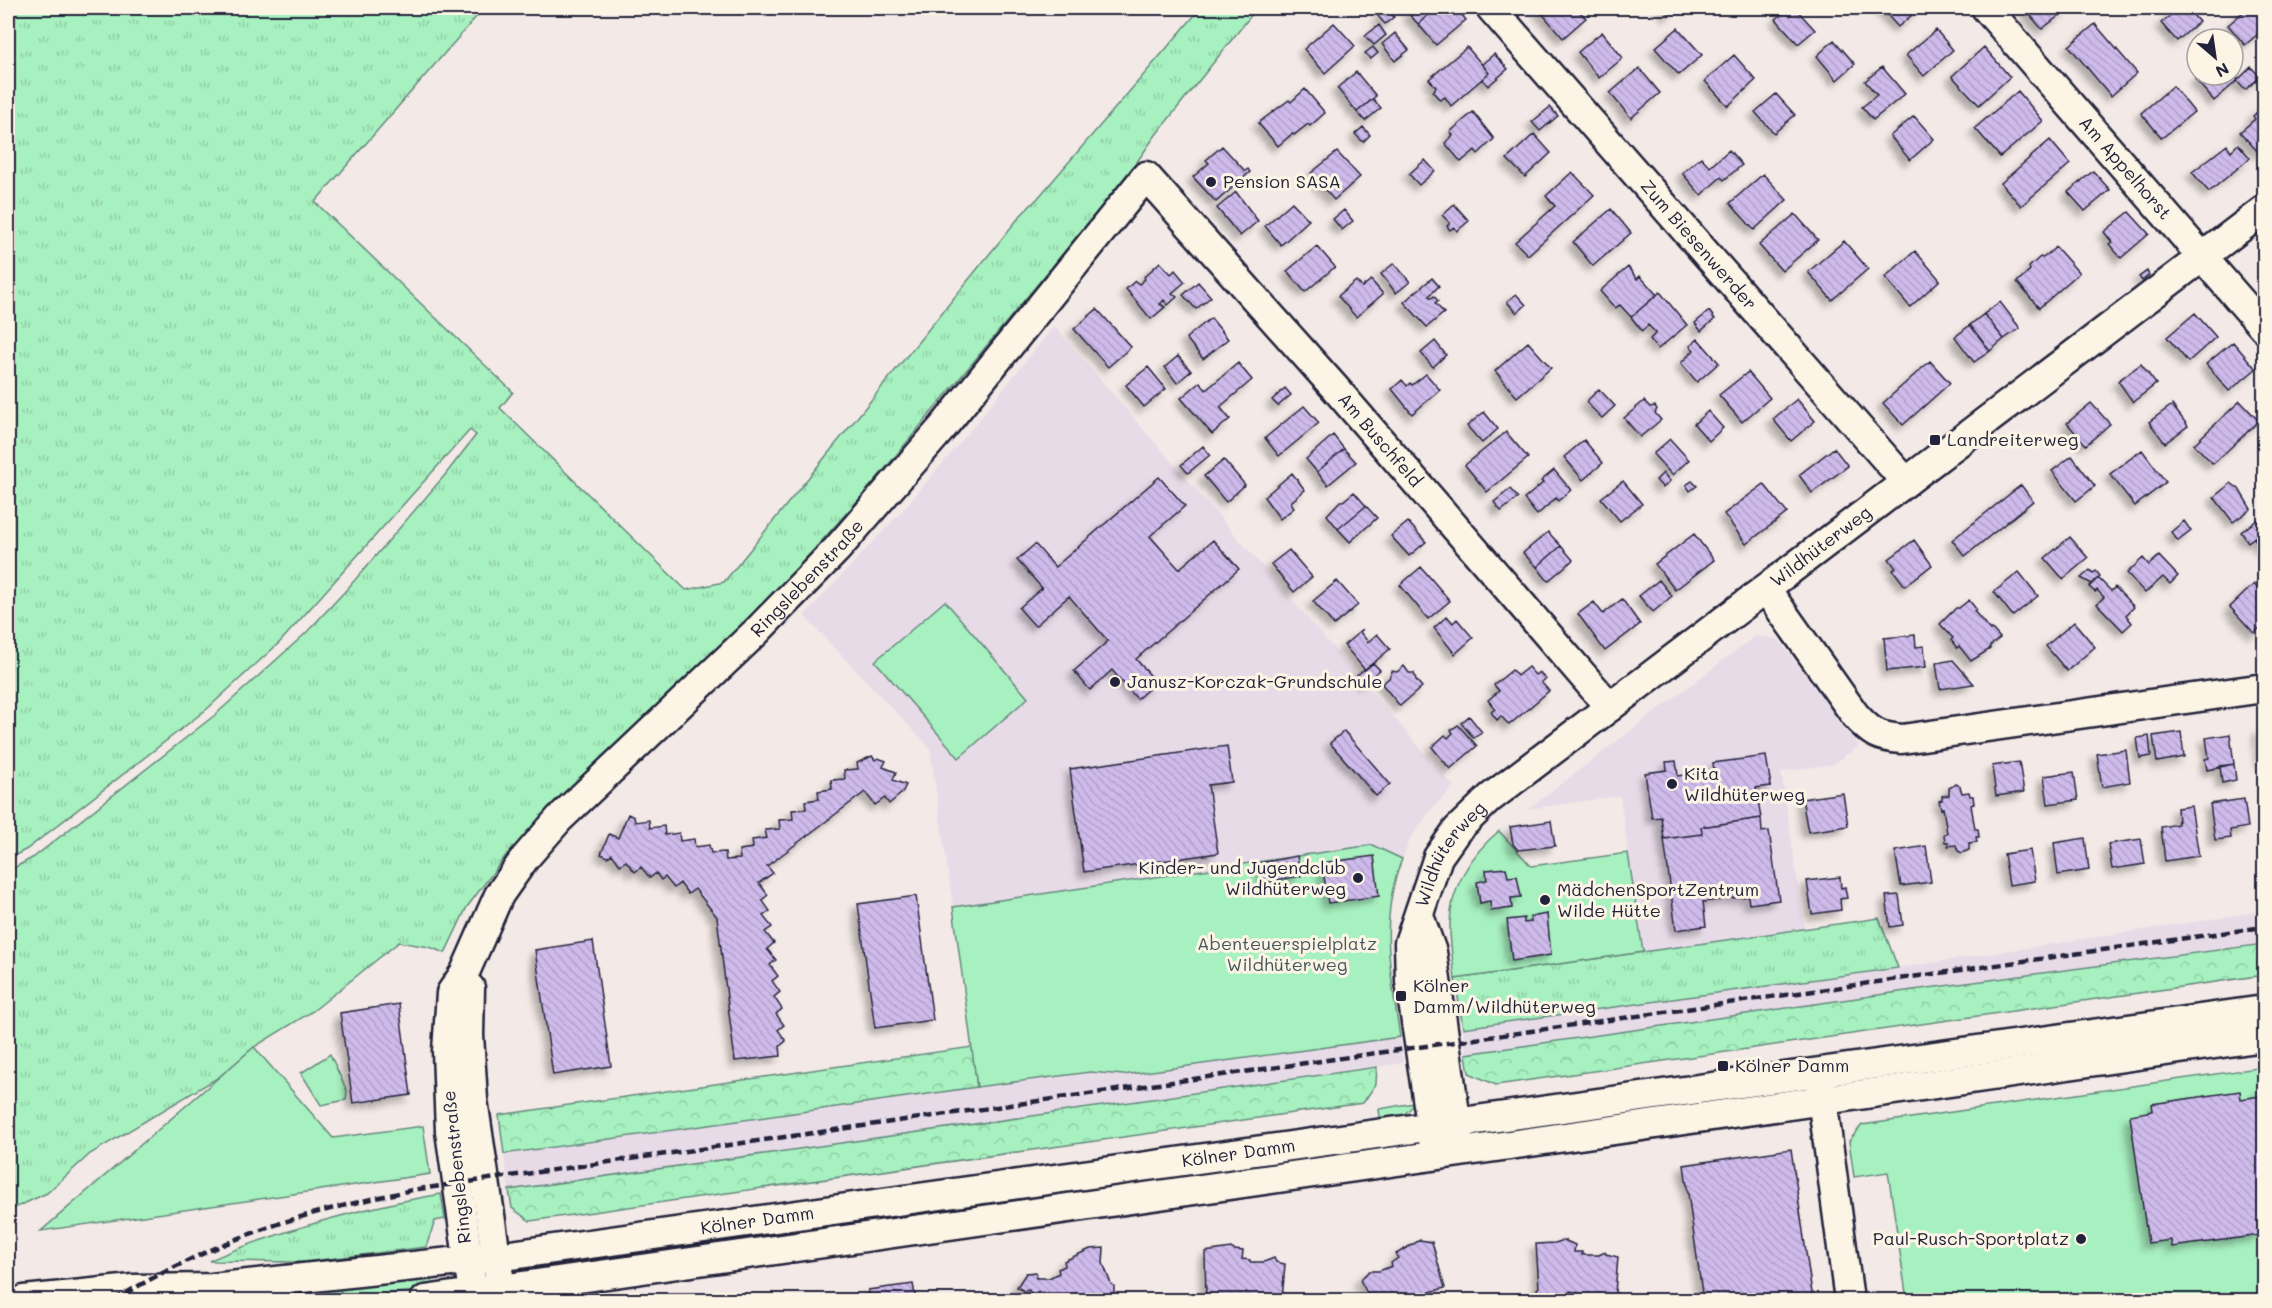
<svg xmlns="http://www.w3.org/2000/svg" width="2272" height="1308" viewBox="0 0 2272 1308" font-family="Mali,sans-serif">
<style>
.built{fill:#e8dbe8}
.grass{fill:url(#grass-tufts);stroke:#64897d;stroke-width:1.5}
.forest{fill:url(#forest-crowns);stroke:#64897d;stroke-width:1.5}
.park{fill:#a7f0bf;stroke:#64897d;stroke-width:1.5}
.building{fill:url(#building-back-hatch);stroke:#22223b;stroke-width:1.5;filter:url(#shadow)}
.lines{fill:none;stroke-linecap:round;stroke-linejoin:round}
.minor-casing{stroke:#22223b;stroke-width:33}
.minor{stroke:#fcf5e5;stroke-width:28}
.rail{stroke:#22223b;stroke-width:4.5;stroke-dasharray:9 4.5;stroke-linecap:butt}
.poi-dot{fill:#22223b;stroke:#fcf5e5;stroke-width:2}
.labels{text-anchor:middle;stroke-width:6;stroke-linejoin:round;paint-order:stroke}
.street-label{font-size:18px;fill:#22223b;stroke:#fcf5e5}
.poi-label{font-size:18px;fill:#22223b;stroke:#fcf5e5;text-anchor:start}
.park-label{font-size:18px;fill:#43565c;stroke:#fcf5e5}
</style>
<defs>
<pattern id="grass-tufts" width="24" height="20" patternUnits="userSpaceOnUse" patternTransform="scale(1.5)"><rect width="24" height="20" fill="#a7f0bf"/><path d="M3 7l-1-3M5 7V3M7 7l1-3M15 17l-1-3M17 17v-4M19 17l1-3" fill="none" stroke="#8fcea5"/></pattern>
<pattern id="forest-crowns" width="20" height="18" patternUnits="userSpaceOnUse" patternTransform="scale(1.5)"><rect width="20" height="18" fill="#a7f0bf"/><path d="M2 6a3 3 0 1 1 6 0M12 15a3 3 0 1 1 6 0" fill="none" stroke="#8fcea5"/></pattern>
<pattern id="building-back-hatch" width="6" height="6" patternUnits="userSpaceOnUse" patternTransform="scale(1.5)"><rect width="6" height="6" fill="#cfbbeb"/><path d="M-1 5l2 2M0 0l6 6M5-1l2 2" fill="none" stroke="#b1a0ca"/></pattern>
<filter id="shadow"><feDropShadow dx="-5.5" dy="5.5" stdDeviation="3" flood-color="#0004"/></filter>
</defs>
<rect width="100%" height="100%" fill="#f3e9e6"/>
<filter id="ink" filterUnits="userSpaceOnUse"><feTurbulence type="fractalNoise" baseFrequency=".0167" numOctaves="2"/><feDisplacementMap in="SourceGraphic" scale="12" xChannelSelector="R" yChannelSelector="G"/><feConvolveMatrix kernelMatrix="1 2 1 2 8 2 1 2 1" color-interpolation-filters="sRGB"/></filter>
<g filter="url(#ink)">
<path class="built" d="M1054,326L1454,787L1433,807L1410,839L1402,859L1372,845L953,907L930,748L804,616L901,512L969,432Z
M1755,636L1778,639L1859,746L1833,764L1781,772L1805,929L1643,952L1620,796L1528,809Z
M2264,911V944L1913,990L1466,1054L1463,1028L1898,968Z
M1400,1037L1403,1063L509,1190L504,1154L1090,1072L1123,1075Z"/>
<path class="grass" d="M8,8H484L315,202L513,392L500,408L686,590L724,582L1021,215L1038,198L1201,8H1257L1155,136L1127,176L869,488L756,614L507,854L467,907L445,953L429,947L399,942L313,1011L254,1047L219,1077L90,1154L47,1193L8,1211V871L34,857L215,715L306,633L348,588L445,475L476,435L470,430L280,642L207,709L27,849L8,859Z
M1879,918L1898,968L1463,1028L1455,979Z
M1414,1103C1407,1116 1395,1119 1381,1124L1379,1109Z
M1367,1144L1369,1156L541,1273L540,1261Z
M441,1194L445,1219L435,1221L426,1247L304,1262L209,1261C233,1249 259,1241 283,1233C335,1216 387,1203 441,1194Z
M431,1273L433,1289L377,1295L309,1294L308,1292Z"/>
<path class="forest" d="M2264,944V975L1496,1085L1469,1073L1466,1054L1913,990Z
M972,1047L977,1087L504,1154L499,1115Z
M1377,1067L1376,1084L1363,1103L530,1221L512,1208L509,1190Z"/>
<path class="park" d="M945,601L1028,698L959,758L875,661Z
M1499,831L1531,866L1628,853L1643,952L1455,979C1453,962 1450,945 1450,928C1449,889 1471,854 1499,831Z
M1372,845L1402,859C1378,920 1391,975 1400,1037L1123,1075L1090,1072L977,1087L953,907Z
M254,1047L333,1138L423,1126L430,1174L41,1231Z
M330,1054L347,1091L346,1100L321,1105L301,1073Z
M2264,1067V1300H1907L1888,1172L1854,1177L1849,1141L1862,1125Z"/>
<path class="building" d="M1415,8H1434L1435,9L1418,24L1408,13Z
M1436,8H1456L1466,20L1436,45L1418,24Z
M1542,8H1576L1586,18L1563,38L1539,10Z
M1663,8H1677L1669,15Z
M1790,8H1795L1815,30L1798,44L1776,19Z
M1881,8H1920L1898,27Z
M2024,8H2069L2042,29Z
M2180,8H2187L2199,22L2177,41L2161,23Z
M2248,8H2264V29L2245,45L2228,25Z
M1386,9L1394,17L1385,24L1378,16Z
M1334,23L1355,46L1325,73L1304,49Z
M2095,24L2137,73L2111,96L2069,46Z
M1379,25L1386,35L1374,45L1365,36Z
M1678,28L1702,55L1679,75L1655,48Z
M1936,30L1953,50L1924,76L1906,55Z
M1602,32L1623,58L1599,78L1578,52Z
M1395,33L1409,50L1395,61L1382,44Z
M1834,40L1855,64L1837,80L1817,56Z
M1373,47L1378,53L1371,59L1365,53Z
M1467,47L1489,73L1451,106L1445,97L1440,100L1433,92L1436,87L1429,79Z
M1984,47L2010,77L1979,105L1952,76Z
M1494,54L1508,69L1488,86L1482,79L1489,73L1482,64Z
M1734,55L1756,80L1728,106L1705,81Z
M1882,67L1905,94L1873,120L1862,107L1877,95L1865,81Z
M2251,67L2260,77L2245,90L2237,81Z
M1639,68L1660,93L1631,118L1610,93Z
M1356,72L1376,96L1357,112L1337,88Z
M2233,74L2238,80L2214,101L2195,79L2200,75Z
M2173,86L2194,112L2162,138L2141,113Z
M1305,89L1325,113L1310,126L1308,124L1294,135L1292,134L1278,146L1258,123L1289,100L1291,102Z
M2018,91L2043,121L2000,157L1975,128Z
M1776,94L1795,115L1774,133L1755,112Z
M1373,99L1381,108L1365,121L1357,112Z
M1550,107L1558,116L1540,131L1532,122Z
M2264,107V149L2259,153L2240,132L2255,119L2253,116Z
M1473,112L1494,139L1478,154L1475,150L1461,162L1445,143L1453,135L1450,132Z
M1914,116L1934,139L1910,160L1890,136Z
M1363,127L1370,135L1363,142L1355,134Z
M1534,134L1551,153L1525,177L1507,159Z
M2050,140L2070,164L2021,206L2001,183Z
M2238,144L2250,158L2209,192L2192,172L2227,145L2231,151Z
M1222,146L1245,171L1248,169L1250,172L1216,202L1193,177L1209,163L1206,160Z
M1729,150L1742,165L1724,180L1721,177L1701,195L1682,173L1701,157L1710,167Z
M1337,152L1360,177L1334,200L1311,173Z
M1425,160L1435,171L1419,185L1409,174Z
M2093,171L2110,190L2085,211L2068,192Z
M1572,172L1594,195L1528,255L1515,242L1555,206L1546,196Z
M1763,174L1787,200L1754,230L1730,203Z
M1236,192L1258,221L1240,236L1217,208Z
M1292,202L1309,220L1281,245L1265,226Z
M1454,204L1469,221L1457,231L1454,227L1450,230L1447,226L1450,223L1442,215Z
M1611,209L1631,233L1593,266L1573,242Z
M1344,210L1353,221L1342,230L1333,219Z
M2129,212L2149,234L2121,258L2109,244L2112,242L2104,232Z
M1795,214L1818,240L1782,271L1759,245Z
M1844,241L1868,269L1832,300L1808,272Z
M1317,246L1335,267L1305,292L1287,271Z
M2056,247L2079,273L2039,308L2017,282L2030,270L2029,267L2040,257L2043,258Z
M1915,251L1940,280L1910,307L1885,277Z
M1160,262L1171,274L1175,270L1185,282L1172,293L1177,297L1168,305L1164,300L1160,304L1165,307L1151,319L1126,289L1135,281L1139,284L1145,279L1144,277Z
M1394,263L1410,282L1396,293L1381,274Z
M1628,267L1637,279L1640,276L1657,295L1631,317L1620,305L1615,308L1600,291Z
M2147,271L2149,275L2142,281L2139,277Z
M1432,278L1439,286L1429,296L1431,298L1434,296L1438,301L1435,303L1444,313L1427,327L1404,302Z
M1371,280L1383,294L1356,317L1338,296L1356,281L1362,287Z
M1198,282L1211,297L1196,309L1183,295Z
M1660,292L1687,325L1658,349L1650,339L1656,333L1648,325L1642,331L1631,317Z
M1516,294L1526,305L1517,313L1507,302Z
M2000,302L2020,328L2004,339L1984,314Z
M1097,309L1131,347L1108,367L1074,329Z
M1709,311L1715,319L1701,331L1695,323Z
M2195,313L2216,337L2188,362L2167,337Z
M1984,314L2004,339L1990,351L1970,325Z
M1211,318L1228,339L1203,359L1186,338Z
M1970,325L1990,351L1974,362L1955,337Z
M1698,339L1719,363L1697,382L1681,363L1694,350L1690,346Z
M1435,341L1446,355L1433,367L1421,353Z
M1528,342L1551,368L1517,397L1495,371Z
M2233,342L2256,369L2229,391L2206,364Z
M1178,356L1191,371L1177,383L1165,367Z
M1930,361L1950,383L1903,425L1883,403Z
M1238,363L1252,380L1220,407L1230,419L1212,434L1181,398L1200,382L1206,390Z
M2141,364L2156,384L2133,402L2118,381Z
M1148,367L1166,389L1144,407L1126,385Z
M1748,372L1770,398L1742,422L1719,395Z
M1426,374L1440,390L1412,414L1392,389L1402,380L1407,386L1410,383L1412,385Z
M1285,388L1291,395L1278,406L1272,400Z
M1599,389L1615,406L1602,418L1586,402Z
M1797,399L1815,421L1791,441L1773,419Z
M1644,401L1650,407L1655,406L1657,409L1655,413L1661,420L1640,437L1624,418Z
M2240,401L2259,421L2213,464L2194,444Z
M2091,403L2110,424L2086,445L2067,423Z
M2172,405L2188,426L2165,443L2149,422Z
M1304,406L1319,423L1279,456L1265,438Z
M1708,411L1723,428L1709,441L1694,424Z
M1484,412L1498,429L1482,443L1467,426Z
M1506,432L1528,458L1487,492L1465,465Z
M1333,435L1344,449L1317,472L1306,459Z
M1670,439L1689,460L1672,475L1653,454Z
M1584,440L1603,463L1583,480L1564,457Z
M1203,446L1210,455L1188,473L1181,465Z
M1834,448L1848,466L1812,493L1799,475Z
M1344,449L1356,462L1328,485L1317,472Z
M2142,450L2166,482L2135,506L2110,474Z
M2072,456L2095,486L2076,501L2052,471Z
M1224,460L1245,485L1226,502L1204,476Z
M1554,470L1571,490L1558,501L1556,498L1537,515L1524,499L1543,483L1541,481Z
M1292,473L1305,490L1291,502L1294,508L1280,519L1264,497Z
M1663,473L1670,481L1663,488L1656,480Z
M1159,477L1185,506L1150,536L1179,569L1213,540L1239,569L1136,659L1156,682L1137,699L1112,670L1090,690L1074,671L1108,641L1069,596L1035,626L1019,608L1042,588L1017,560L1035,544L1055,567Z
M1623,481L1642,504L1620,521L1601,498Z
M1692,481L1697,486L1690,491L1686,485Z
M2231,483L2239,489L2251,509L2233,522L2214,497Z
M1764,484L1787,513L1746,544L1724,514Z
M2021,485L2033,501L1965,556L1952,540Z
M1510,489L1518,498L1501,511L1494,502Z
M1354,492L1366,506L1338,529L1327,515L1340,501H1343Z
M1366,506L1377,518L1350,542L1338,529Z
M2257,520L2264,530L2248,542L2241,532Z
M2184,521L2191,531L2178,541L2171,532Z
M1408,522L1426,542L1409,556L1391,536Z
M2264,530V548L2263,549L2254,538Z
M1548,532L1561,546L1537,567L1523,553Z
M1694,534L1714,560L1675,590L1655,564Z
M2070,537L2088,558L2063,579L2045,558Z
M1914,540L1932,565L1905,586L1893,570L1896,568L1889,559Z
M1561,546L1573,560L1548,581L1537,567Z
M1289,550L1312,577L1294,592L1271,564Z
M2159,556L2178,576L2170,584L2163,577L2145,593L2127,573L2143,558L2149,565Z
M1421,567L1450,601L1428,619L1400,585Z
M2090,570L2093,573L2096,571L2100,576L2092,584L2081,578Z
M2019,572L2038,596L2013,616L1994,592Z
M2098,578L2111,591L2115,587L2134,607L2126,615L2132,623L2123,631L2097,604L2104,597L2097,590L2095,592L2089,587Z
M1659,580L1672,596L1653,612L1639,596Z
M1337,581L1358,605L1334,625L1313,601Z
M2254,584L2264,596V624L2254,633L2230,607Z
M1622,599L1640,624L1605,651L1578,614L1594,602L1603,614Z
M1969,600L1976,609L1974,611L1990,630L1992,629L2000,638L1990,646V649L1971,661L1959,646L1957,648L1951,640L1953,638L1940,624L1956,608H1959Z
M1447,616L1453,623L1457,619L1473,638L1455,654L1434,628Z
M2074,622L2095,647L2067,671L2046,646Z
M1363,629L1360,632L1368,642L1377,634L1390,649L1365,670L1344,645Z
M1915,635L1916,647L1924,646L1926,667L1887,671L1884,638Z
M1953,660L1974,684L1940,689L1936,663Z
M1373,663L1380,670L1364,683L1357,675Z
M1404,666L1409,673H1414L1416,680L1422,687L1400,706L1382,684L1389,678L1392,671L1397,672Z
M1528,667L1535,675L1539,672L1546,679L1541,682L1549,691L1509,725L1501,716L1497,720L1491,712L1495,709L1488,700L1499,691L1494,685L1512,670L1517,676Z
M1469,716L1482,732L1474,738L1461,723Z
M1458,725L1477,746L1450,769L1432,747L1445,735L1448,738L1453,733L1451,730Z
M2264,729V761L2261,762L2259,730Z
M1344,731L1390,784L1376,796L1330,743Z
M2181,732L2184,757L2157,762L2153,736Z
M2230,734L2234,764L2207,770L2205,759L2209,758L2206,738Z
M2149,736L2151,756L2140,758L2137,738Z
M1227,746L1232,782L1208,785L1218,853L1084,872L1070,769Z
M2126,750L2130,782L2102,787L2097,754Z
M872,756L875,760L878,758L886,761L883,767L896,772L893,780L906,785L902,793L889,804L885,798L875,805L865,792L767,866L773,873L759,883L768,895L762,900L770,911L763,916L772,927L765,932L774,943L767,949L776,960L770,965L778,976L772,981L780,992L774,997L782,1009L776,1014L784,1025L778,1030L786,1041L780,1046L781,1056L735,1061L717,917L695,889L688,894L680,883L674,888L665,877L661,880L656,873L650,878L641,867L635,872L626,861L620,865L612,854L608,857L601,854L609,834L618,838L628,814L634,817L635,822L649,820L650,828L664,826L665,835L679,833L680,841L694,839L695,847L709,845L711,853L725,852L726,860L740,859L739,850L753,848L752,840L767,838L765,830L780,829L779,820L793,819L792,810L806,809L805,801L819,799L818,791L832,789L831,780L845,779L844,770L858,769L857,763Z
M1766,756L1771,786L1756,788L1761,818L1701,827L1702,834L1664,839L1661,817L1652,818L1645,773L1667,770L1666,762L1676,761L1678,776L1714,771L1713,763Z
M2019,762L2024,792L1996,796L1992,766Z
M2234,764L2236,780L2222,783L2220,766Z
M2074,772L2078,800L2048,804L2044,776Z
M1956,784L1960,786L1962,793L1969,792L1970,796H1973L1974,804L1971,805L1975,829H1978L1979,837H1976L1977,842L1969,843V850L1962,853L1958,851L1956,845L1948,846V842H1945L1944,834L1947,833L1943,808L1941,809L1939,801L1942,800V796L1949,795V788Z
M1843,793L1848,826L1808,832L1802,799Z
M2244,799L2248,827L2230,830L2231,838L2215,840L2210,804Z
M2191,806L2199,856L2165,861L2161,827L2178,824L2177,808Z
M1761,818L1762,832L1769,831L1779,900L1749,904L1748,896L1703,902L1706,926L1676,930L1664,839L1702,834L1701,827Z
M1551,821L1555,846L1518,850L1513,844L1510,827Z
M2085,838L2089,870L2058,875L2054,843Z
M2141,839L2145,864L2112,869L2108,844Z
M1926,846L1931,882L1901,886L1895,851Z
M2030,850L2035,881L2009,885L2004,854Z
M1297,856L1301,876L1264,882L1260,863Z
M1374,856L1379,896L1328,903L1322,863Z
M1506,868L1508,877L1517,876L1521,897L1511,898L1512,908L1491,911L1490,901L1480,903L1477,882L1487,880L1486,870Z
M1840,877L1841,888L1845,887L1847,898L1840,899L1841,910L1812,914L1807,881Z
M1899,895L1903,925L1890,927L1886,896Z
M916,896L933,1020L875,1028L858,904Z
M1547,914L1551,955L1512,961L1507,920L1524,918V923L1531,922L1530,917Z
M593,941L611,1066L553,1075L535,950Z
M399,1004L411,1095L353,1103L340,1013Z
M2264,1088V1227H2259L2260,1235L2172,1247L2171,1240L2148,1243L2130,1115L2153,1111L2152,1104L2240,1091L2241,1099L2260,1096L2259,1089Z
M1791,1149L1813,1300H1703L1684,1165Z
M1420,1240L1432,1242L1445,1288L1415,1296L1414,1293L1407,1297L1409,1300H1371L1360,1280L1369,1271H1379L1392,1266L1391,1263L1398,1258L1396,1254Z
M1564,1240L1575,1245L1574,1252H1582V1255H1599L1605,1252L1606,1254L1618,1257L1615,1293L1619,1294L1617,1300H1578L1577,1292L1570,1291V1294L1539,1299L1537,1289L1539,1287L1536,1244L1555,1243Z
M1104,1248L1103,1263L1111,1284L1114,1286V1295L1093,1300H1034L1029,1290L1024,1291L1017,1287L1026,1273L1036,1272V1278H1049L1059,1273L1058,1269L1065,1266L1064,1261L1090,1249Z
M1231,1248L1234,1250L1243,1251L1242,1259L1250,1260V1262H1264L1274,1258L1276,1262L1285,1264L1282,1300H1247V1296L1239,1298L1240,1300H1206L1205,1252Z
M913,1284L916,1300H870L868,1290Z"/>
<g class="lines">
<g class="minor-casing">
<g id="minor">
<path id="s1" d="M1491,8L1906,482"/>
<path id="s2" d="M1986,8L2264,328"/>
<path d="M1766,589L1855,715C1871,733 1878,737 1902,739L2264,688"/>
<path d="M1419,916L1432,952L1459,1141"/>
<path d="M470,988L469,1035L473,1100L499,1276"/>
<path d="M1820,1083L1849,1300"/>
<path id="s3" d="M1434,1145L1410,981L1409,943L1438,857L1457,830L1490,798L2264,210"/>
<path id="s4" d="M24,1300L133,1289L212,1288L497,1257L2264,1010"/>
<path d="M425,1300L2264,1037"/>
<path id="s5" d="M474,1300L450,1131L447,1051L451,993L465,972L499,895L525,858L559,819L756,632L837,549L943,427L1146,176L1335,388L1610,707"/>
</g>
</g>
<use href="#minor" class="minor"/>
<path class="rail" d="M114,1300C173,1265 238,1235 304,1216C339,1206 376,1198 412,1190L2264,927"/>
</g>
</g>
<g class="poi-dot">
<circle cx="1211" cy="182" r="6"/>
<rect x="1929" y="434" width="12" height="12" rx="3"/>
<circle cx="1115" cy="682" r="6"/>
<circle cx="1672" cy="784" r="6"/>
<circle cx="1358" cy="878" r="6"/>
<circle cx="1545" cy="900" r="6"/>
<rect x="1395" y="990" width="12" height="12" rx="3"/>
<rect x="1717" y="1060" width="12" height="12" rx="3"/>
<circle cx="2081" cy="1239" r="6"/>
</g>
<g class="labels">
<g class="street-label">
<text dy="6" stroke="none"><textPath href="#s2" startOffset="212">Am Appelhorst</textPath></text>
<text dy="6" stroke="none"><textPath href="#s1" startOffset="315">Zum Biesenwerder</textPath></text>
<text dy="6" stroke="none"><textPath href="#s5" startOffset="1740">Am Buschfeld</textPath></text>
<text dy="6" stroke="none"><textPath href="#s3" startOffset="789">Wildhüterweg</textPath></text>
<text dy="6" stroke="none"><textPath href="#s5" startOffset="861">Ringslebenstraße</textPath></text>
<text dy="6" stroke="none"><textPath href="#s3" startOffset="303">Wildhüterweg</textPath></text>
<text dy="6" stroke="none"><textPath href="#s4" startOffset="1224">Kölner Damm</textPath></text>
<text transform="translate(457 1167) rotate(-96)" y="6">Ringslebenstraße</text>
<text dy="6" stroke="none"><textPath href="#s4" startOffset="738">Kölner Damm</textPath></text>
</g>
<g class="poi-label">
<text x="1223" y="188">Pension SASA</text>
<text x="1947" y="446">Landreiterweg</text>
<text x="1127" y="688">Janusz-Korczak-Grundschule</text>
<text x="1684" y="780">Kita<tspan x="1684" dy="21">Wildhüterweg</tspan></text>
<text x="1346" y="874" text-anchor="end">Kinder- und Jugendclub<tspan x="1346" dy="21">Wildhüterweg</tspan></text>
<text x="1557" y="896">MädchenSportZentrum<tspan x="1557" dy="21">Wilde Hütte</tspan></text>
<text x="1413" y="992">Kölner<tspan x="1413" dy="21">Damm/Wildhüterweg</tspan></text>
<text x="1735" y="1072">Kölner Damm</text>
<text x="2069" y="1245" text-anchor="end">Paul-Rusch-Sportplatz</text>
</g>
<g class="park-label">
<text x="1287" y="950">Abenteuerspielplatz<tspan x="1287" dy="21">Wildhüterweg</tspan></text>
</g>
</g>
<rect width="2272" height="1308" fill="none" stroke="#fcf5e5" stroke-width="30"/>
<rect x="15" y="15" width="2242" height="1278" fill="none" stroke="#22223b" stroke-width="2" filter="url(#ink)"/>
<g transform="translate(2215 57) rotate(151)"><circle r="28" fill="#fcf5e5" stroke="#a5a1a1" stroke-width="1.5"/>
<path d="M0-4.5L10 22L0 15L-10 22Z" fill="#22223b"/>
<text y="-9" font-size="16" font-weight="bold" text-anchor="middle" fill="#22223b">N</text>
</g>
</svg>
